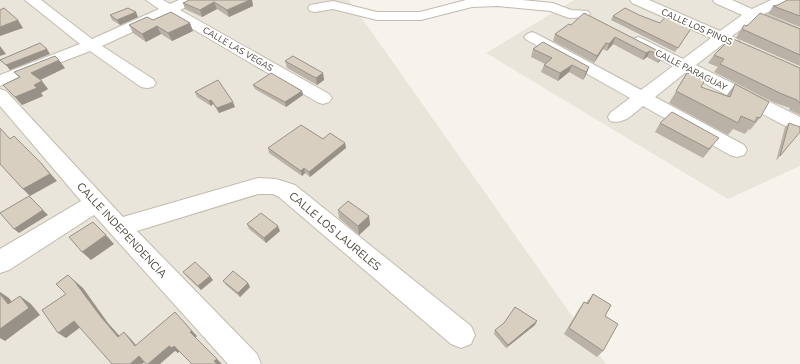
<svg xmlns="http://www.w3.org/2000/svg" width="800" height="364" viewBox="0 0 800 364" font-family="Mulish,sans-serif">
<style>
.residential{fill:#eae5da}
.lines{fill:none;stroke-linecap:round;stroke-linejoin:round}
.minor-casing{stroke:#c2bbae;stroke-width:2}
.minor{fill:#fff;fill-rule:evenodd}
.wall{fill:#bab2a6}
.shaded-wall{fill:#979187}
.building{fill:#d8cfc1;stroke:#979187}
.labels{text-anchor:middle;stroke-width:3.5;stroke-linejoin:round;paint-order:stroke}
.far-street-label{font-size:9px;fill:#4b4439;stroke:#fff}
.street-label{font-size:11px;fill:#4b4439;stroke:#fff}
</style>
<rect width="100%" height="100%" fill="#f6f3ec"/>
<path class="residential" d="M0,0H349L606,364H0Z
M574,0H800V166L728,199L486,53Z"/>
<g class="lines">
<g class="minor-casing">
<path id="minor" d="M25,0H41L92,39L159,9L146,0H163L170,4L179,0H197L195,3L180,10L329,94L332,98L329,102L323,104L317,102L169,15L102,46L153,79L156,83L153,87L147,88L141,87L90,51L0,86V75L80,44Z
M466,0H522L553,3L571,10L588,11L590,14L588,17L569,18L550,11L498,6L472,7L421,20H377L333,9L315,12L310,11L308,8L310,5L333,1L377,12H420Z
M630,0H649L720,31L742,15L715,3L713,0H732L752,9L771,0H789L787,3L764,14L800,29V39L754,20L732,36L737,39L740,42L737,45L732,47L723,44L696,65L800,117V131L793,130L685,73L655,97L744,145L747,150L744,155L737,157L730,155L643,106C633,114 624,125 610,121L608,117L610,113L630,98L527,40L524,37L527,34L532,32L537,34L641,90L673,66L633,45L630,42L633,39L638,37L643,39L683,59L711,38L632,3Z
M0,89L6,91L123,217L258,178L276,179L295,185L471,326L475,335L471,344L461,348L451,344L279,197L273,194H258L137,231L257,354L261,364H228L94,215L9,270L0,273V249L81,201L0,106Z"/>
</g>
<use href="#minor" class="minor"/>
</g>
<path class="wall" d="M189,0H252L253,6L229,17L217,9L202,17L185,9L183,3Z
M800,0V27L768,14L773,6Z
M584,13L664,54L660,61L658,63L647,57L643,60L613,44L607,51L603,49L594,63L553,41L555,34L571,25Z
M110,15L138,17L120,25L112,20Z
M639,15L660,23L692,27L675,52L611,20L613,16Z
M153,20L193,31L172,41L161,34L146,42L133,33L129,25Z
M744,25L800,29V66L736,38L738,34Z
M533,49L589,67L586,75L583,80L569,72L558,81L541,72L544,65L545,64L531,57Z
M714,55L800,68V115L789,110L790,108L775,103L714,72L718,67L708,63Z
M285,61L323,73L324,80L317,85L287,68Z
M65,68L40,80L48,89L41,93L43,96L22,105L3,85L19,77L14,72Z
M687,73L701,87L726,96L735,84L760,118L750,130L749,129L745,134L733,129L728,135L669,103Z
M253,85L302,91L303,95L286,107L255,89Z
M195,92L235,107L219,113L213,104L211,106L197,97Z
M660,123L712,147L703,158L655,132Z
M789,123L780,156L776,161L785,127Z
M323,139L345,143L346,148L310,177L305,173L302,176L269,153L268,148Z
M338,210L369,216L370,225L359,235L339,218Z
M247,224L280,231L266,243L249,229Z
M183,272L213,280L201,290L186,276Z
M223,281L248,283L250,287L240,297L226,285Z
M593,294L605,316L603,351L597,357L564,334L579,309L584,302L586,303Z
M535,325L506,348L494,334L495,330Z"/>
<path class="shaded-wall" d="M250,0H252L253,6L229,17L227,10Z
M214,2L217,9L202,17L200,10Z
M136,12L138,17L120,25L117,20Z
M18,20L23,28L0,36V27Z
M190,23L193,31L172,41L168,33Z
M157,26L161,34L146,42L142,34Z
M615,37L613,44L607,51L609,44Z
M606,43L603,49L594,63L597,56Z
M0,46L6,54L0,56Z
M47,49L50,54L10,70L6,65Z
M650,51L647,57L643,60L646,53Z
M664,54L660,61L658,63L661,56Z
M59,60L65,68L38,81L31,73Z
M572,65L569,72L558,81L560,73Z
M589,67L586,75L583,80L586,72Z
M323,73L324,80L317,85L316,78Z
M42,81L48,89L41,93L43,96L22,105L15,97Z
M302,91L303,95L286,107L285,102Z
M211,100L213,104L211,106L209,101Z
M233,102L235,107L219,113L217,108Z
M345,143L346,148L310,177L309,172Z
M41,163L57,181L30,196L23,189Z
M304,168L305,173L302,176L301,171Z
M29,196L48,215L19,233L14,229Z
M369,216L370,225L359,235L358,226Z
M278,226L280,231L266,243L264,238Z
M106,235L114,244L91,260L82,252Z
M68,275L83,288L108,323L125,342L118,337L101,317Z
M210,276L213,280L201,290L198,286Z
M248,283L250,287L240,297L238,293Z
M0,292L9,298L19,312L8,304L0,294Z
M20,296L31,304L40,315L5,341L0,338V329Z
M180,318L197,336L195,338L190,332Z
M74,321L82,326L66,338L58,333Z
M537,321L535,325L506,348L508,345Z
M124,332L130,338L141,351L135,346Z
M169,346H174L180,351L178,353L175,351L160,364H148Z
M139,356L146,361L142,364H130Z
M217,359L222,364H217L214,361Z"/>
<path class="building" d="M189,0H250L227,10L214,2L200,10L183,3Z
M787,0H800V16L773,6L778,5Z
M4,8L18,20L0,27V10Z
M128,8L136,12L117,20L110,15Z
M625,8L639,15L660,23L667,15L692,27L678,48L613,16Z
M171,12L190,23L168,33L157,26L142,34L129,25L147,17L153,20Z
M584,13L664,54L661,56L650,51L646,53L615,37L609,44L606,43L597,56L555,34L569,24L571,25Z
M760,13L800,29V55L742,29L744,25L747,26Z
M731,38L800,68V103L797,101V100L782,94L720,64L724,59L714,55Z
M543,42L589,67L586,72L572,65L560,73L544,65L552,58L533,49Z
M40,43L47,49L6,65L0,60Z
M55,56L59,60L31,73L42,81L34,85L37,88L15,97L3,85L20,77L14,72Z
M293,56L323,73L316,78L285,61Z
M271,73L302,91L285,102L253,85Z
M687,73L705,80L701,87L730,97L735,84L769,102L760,118L757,117L755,122L741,116L738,123L676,91Z
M218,80L233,102L217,108L211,100L209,101L195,92Z
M672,112L719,138L709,149L660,123Z
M789,123L800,127V132L780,156Z
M301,125L323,139L330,133L345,143L309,172L304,168L301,171L268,148Z
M0,128L10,139L14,136L41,163L50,174L23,189L0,164Z
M29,196L43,210L14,229L0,213Z
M348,201L369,216L358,226L338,210Z
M261,213L278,226L264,238L247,224Z
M93,222L106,235L82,252L69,237Z
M195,262L210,276L198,286L183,272Z
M233,271L248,283L238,293L223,281Z
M68,275L75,282L101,317L118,337L124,332L135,346L175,312L192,331L190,332L217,359L214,361L217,364H192L174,346L172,348L169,346L148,364H146L139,356L130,364H112L74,321L58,333L42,310L66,294L56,284Z
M0,294L8,304L20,296L29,308L0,329Z
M593,294L611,305L605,316L618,324L603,351L569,328L584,302L588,304Z
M515,307L537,321L508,345L495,330L504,323Z"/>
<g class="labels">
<g class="far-street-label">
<text transform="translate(697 27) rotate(24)" y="3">CALLE LOS PINOS</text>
<text transform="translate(238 49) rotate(30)" y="3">CALLE LAS VEGAS</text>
<text transform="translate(691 70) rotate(27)" y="3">CALLE PARAGUAY</text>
</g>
<g class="street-label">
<text transform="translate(122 230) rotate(47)" y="4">CALLE INDEPENDENCIA</text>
<text transform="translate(335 231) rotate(40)" y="4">CALLE LOS LAURELES</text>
</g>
</g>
</svg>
